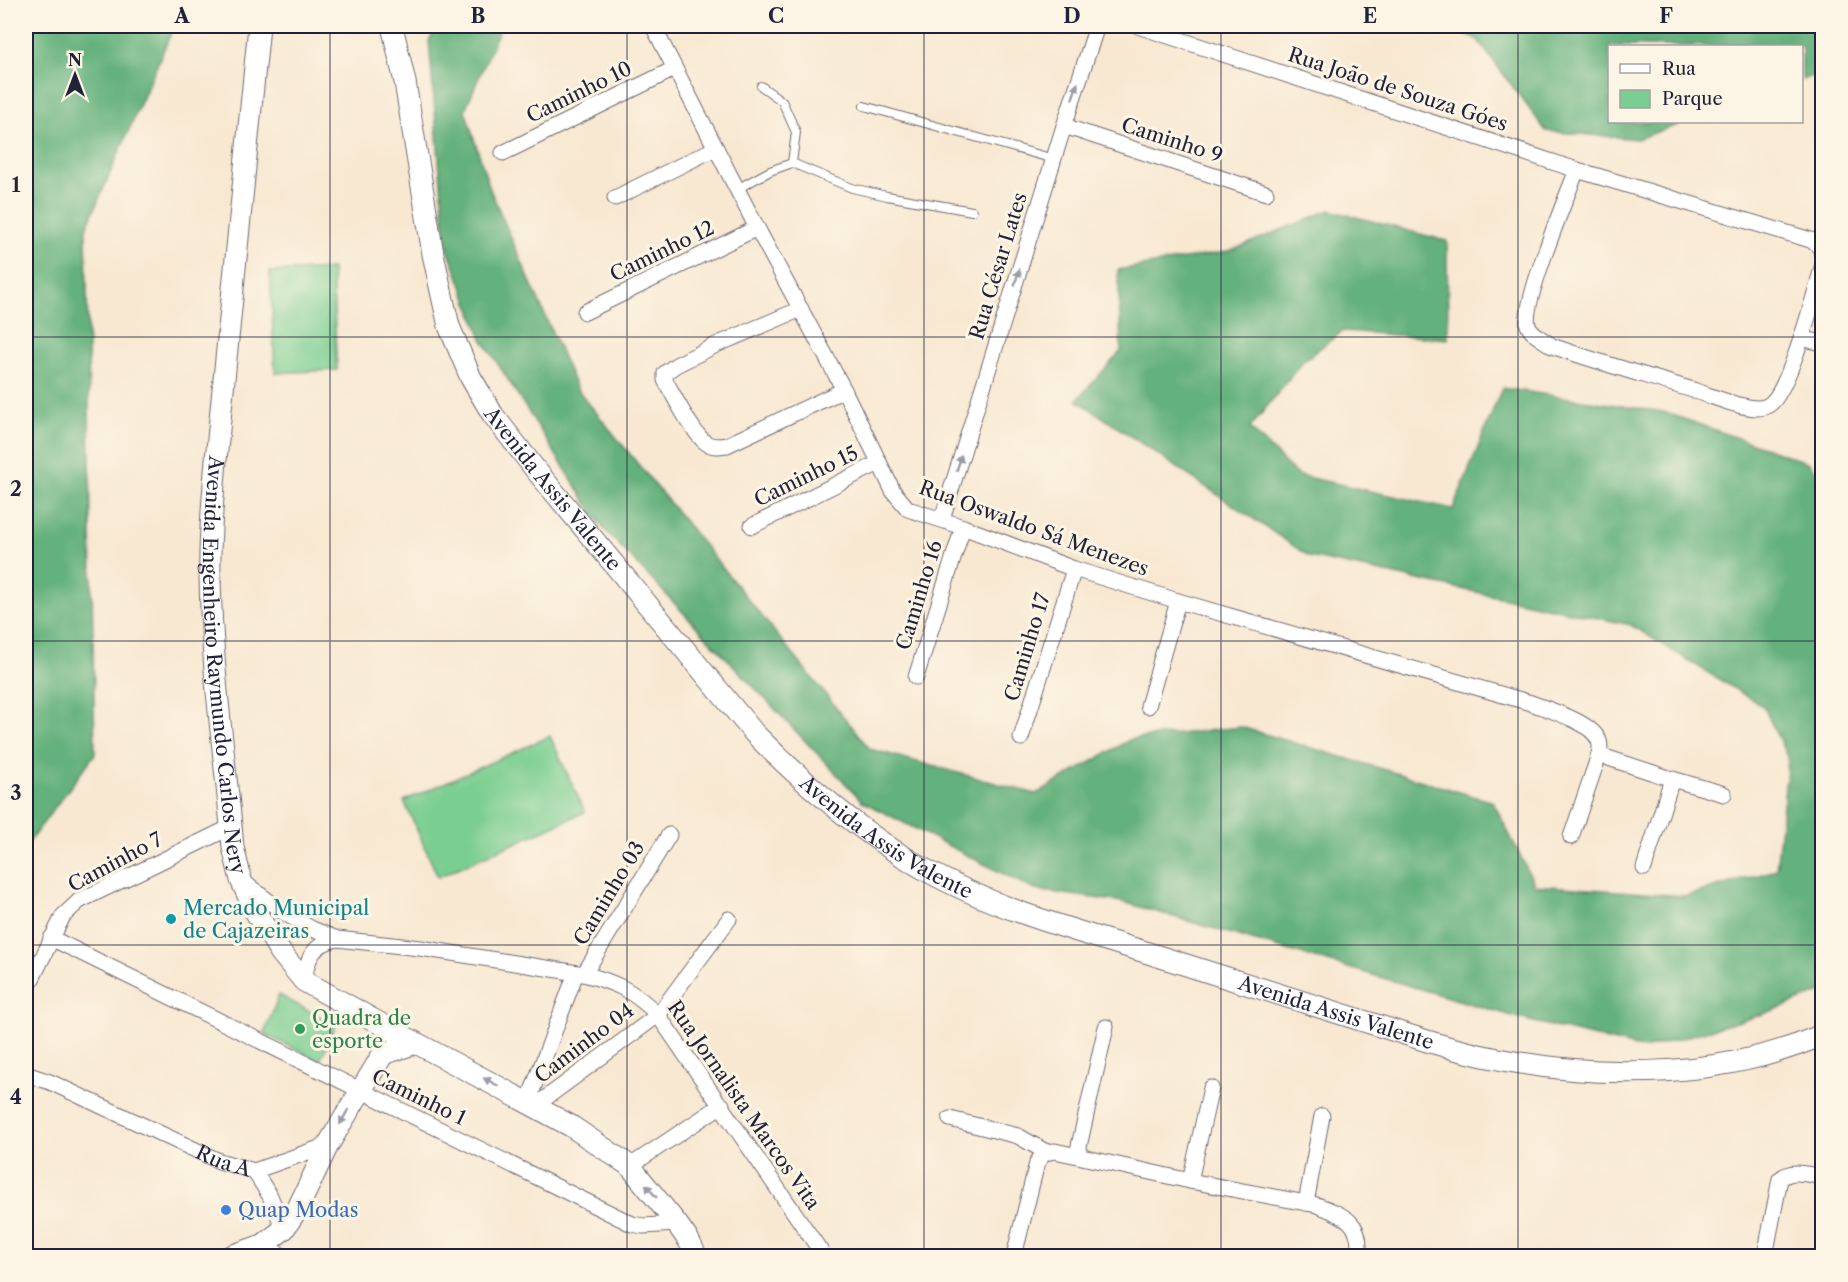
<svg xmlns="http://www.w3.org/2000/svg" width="1848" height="1282" viewBox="0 0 1848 1282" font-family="'Libre Caslon Text',serif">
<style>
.green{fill:#7ace91;stroke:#4e7866;stroke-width:1.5}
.forest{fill:#63b17b;stroke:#426a5b;stroke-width:1.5}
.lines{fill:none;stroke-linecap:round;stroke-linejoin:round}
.lane-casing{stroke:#6d6770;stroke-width:10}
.street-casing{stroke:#6d6770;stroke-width:17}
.secondary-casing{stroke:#6d6770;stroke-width:23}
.lane{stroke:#fff;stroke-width:8}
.street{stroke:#fff;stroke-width:15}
.secondary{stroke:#fff;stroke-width:21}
.oneway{fill:#9c9ca7}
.grid{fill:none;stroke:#22223b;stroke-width:1.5;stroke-opacity:0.55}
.culture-dot{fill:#0f9aa8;stroke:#fcf5e5;stroke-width:2}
.leisure-dot{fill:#2e9e5b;stroke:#fcf5e5;stroke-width:2}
.shop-dot{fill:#3f7fe0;stroke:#fcf5e5;stroke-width:2}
.labels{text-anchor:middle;stroke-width:6;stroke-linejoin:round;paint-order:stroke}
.street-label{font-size:20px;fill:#22223b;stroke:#fcf5e5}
.culture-label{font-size:20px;fill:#0d838f;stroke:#fcf5e5;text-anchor:start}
.leisure-label{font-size:20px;fill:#27864d;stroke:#fcf5e5;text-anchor:start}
.shop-label{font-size:20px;fill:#366cbe;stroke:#fcf5e5;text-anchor:start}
.neatline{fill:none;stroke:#22223b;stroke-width:2}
.grid-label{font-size:20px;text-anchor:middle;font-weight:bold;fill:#22223b}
</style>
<rect width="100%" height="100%" fill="#fcf5e5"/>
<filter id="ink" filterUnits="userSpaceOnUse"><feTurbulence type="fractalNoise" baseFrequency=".0167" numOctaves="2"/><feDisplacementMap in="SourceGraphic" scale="12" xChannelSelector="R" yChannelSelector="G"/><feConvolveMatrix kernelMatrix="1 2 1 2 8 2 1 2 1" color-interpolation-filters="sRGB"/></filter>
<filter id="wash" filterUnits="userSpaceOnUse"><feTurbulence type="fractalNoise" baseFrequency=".008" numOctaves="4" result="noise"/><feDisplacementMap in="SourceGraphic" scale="24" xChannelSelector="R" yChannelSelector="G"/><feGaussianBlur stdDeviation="1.35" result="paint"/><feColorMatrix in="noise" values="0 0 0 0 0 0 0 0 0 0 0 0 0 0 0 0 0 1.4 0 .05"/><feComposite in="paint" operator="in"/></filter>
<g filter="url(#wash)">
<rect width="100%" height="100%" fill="#f8e8d1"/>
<path class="green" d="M332,269L337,370L275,373L270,272Z
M550,736L585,812L438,877L404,801Z
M279,995L336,1025L320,1061L264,1034Z"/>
<path class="forest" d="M26,26H174L86,229L95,754L26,846Z
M438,26H501L465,110L490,189L577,389L870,749L1036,794L1131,739L1241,727L1493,802L1535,885L1686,896L1776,870L1788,759L1764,707L1631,625L1310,557L1077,400L1121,351L1118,270L1227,252L1330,210L1447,241L1448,339L1343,331L1303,361L1250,428L1297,475L1453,509L1502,388L1664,412L1809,463L1822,479V992L1761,1015L1644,1049L1526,1020L1123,902L1035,890L863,802L602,527L482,339L446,244L429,41Z
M1447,26H1822V72L1802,80V46H1610V122H1686L1637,139L1546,131L1477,39Z"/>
</g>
<g filter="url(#ink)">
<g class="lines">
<g class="lane-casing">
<path id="lane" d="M761,86L782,101L796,132L792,163
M864,106L1054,159
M737,189L770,171L792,163L852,188L887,196L972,211"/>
</g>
<g class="street-casing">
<g id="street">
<path d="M653,26L757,228L844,390L893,491L908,509L963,527L1074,569L1178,601L1531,703C1549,710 1592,722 1599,741C1601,746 1600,750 1599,755L1571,837"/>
<path d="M1138,26L1577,170L1814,241L1821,249L1822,254"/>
<path d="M1064,126L1266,193"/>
<path d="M503,153L674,69"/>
<path d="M1577,170C1567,195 1522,305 1528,325C1532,335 1544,340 1552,346C1600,363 1648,376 1696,391C1714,397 1740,408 1758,408C1763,408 1766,407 1770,404C1790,389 1814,296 1822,268"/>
<path d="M615,198L716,148"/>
<path d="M801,309L716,345L676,365L665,373V380C672,393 696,439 708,444C714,447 720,446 727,445L844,390"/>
<path d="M585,312L757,228"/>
<path d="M1801,338L1822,343"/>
<path d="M942,519L1064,126L1097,26"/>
<path d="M752,526L879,463"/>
<path d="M916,677L963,527"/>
<path d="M1148,706L1178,601"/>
<path d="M1021,738L1074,569"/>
<path d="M1599,755L1672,779L1724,794"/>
<path d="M1644,868L1672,779"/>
<path d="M242,881L283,912L312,929L337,939L420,948L584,974C617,983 634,991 658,1015L824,1256"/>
<path d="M51,938L632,1224L643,1226L677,1224"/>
<path d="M584,974L669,835"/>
<path d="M304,981C307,958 313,944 337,939"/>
<path d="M26,991L63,916L79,901L231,827"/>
<path id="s1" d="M26,1074L50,1082L219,1161L254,1171L328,1145"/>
<path d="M528,1102L576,973"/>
<path d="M535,1106L658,1015L729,919"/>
<path d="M950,1119L1018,1136L1046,1152"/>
<path d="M1077,1155L1106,1027"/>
<path d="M630,1166L722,1105"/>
<path d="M254,1171L270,1196L284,1229"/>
<path d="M1190,1181L1211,1088"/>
<path d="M1306,1203L1322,1116"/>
<path d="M263,1245L283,1256"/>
<path d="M1014,1256L1037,1163C1042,1154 1046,1152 1055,1151L1190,1181L1317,1205C1344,1215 1364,1223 1358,1256"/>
<path d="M1765,1256L1780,1179C1792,1168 1809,1175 1822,1177"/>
</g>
</g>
<g class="secondary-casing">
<g id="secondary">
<path id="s2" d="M259,26L216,460C213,498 209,536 210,574C211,665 225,756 233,847L241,880L255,911L281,953L304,981L379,1023L571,1126L630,1166L677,1224L689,1241L696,1256"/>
<path id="s3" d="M392,26L405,82L433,254L443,300L449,326L471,378L493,415L535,469L754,733C802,782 864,835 924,869C993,908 1070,929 1145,952C1239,982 1333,1012 1427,1041C1549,1079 1703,1087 1822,1035"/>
<path d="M231,1256L263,1245L284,1229L298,1208L328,1145L383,1054L416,1043"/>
</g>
</g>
<use href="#lane" class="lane"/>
<use href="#street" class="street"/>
<use href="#secondary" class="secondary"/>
</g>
<defs><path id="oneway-solid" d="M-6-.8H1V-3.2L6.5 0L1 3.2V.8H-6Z" transform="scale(1.5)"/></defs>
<g class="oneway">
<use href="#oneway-solid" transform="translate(1075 91) rotate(-72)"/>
<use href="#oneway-solid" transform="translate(1017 277) rotate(-73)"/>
<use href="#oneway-solid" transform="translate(959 463) rotate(-73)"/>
<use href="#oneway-solid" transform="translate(491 1082) rotate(-152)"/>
<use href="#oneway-solid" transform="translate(344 1117) rotate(120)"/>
<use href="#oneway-solid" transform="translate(651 1191) rotate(-130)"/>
</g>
</g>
<path class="grid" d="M330,26V1256M627,26V1256M924,26V1256M1221,26V1256M1518,26V1256M26,337H1822M26,641H1822M26,945H1822"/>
<circle class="culture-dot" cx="171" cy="919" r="6"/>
<circle class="leisure-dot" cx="300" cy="1029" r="6"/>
<circle class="shop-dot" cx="226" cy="1210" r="6"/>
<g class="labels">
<g class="street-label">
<text transform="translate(1398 89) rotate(18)" y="7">Rua João de Souza Góes</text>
<text transform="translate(579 92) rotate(-26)" y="7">Caminho 10</text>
<text transform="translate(1172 140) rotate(18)" y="7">Caminho 9</text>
<text transform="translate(662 251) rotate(-26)" y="7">Caminho 12</text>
<text transform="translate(998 266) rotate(-73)" y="7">Rua César Lates</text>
<text transform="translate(806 476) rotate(-26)" y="7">Caminho 15</text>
<text dy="7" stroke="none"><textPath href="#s3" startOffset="500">Avenida Assis Valente</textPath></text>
<text transform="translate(1034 528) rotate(20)" y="7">Rua Oswaldo Sá Menezes</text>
<text transform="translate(919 595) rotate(-73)" y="7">Caminho 16</text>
<text transform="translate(1027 647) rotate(-73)" y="7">Caminho 17</text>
<text dy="7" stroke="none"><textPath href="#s2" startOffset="642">Avenida Engenheiro Raymundo Carlos Nery</textPath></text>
<text dy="7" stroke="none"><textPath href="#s3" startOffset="986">Avenida Assis Valente</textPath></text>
<text transform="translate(115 862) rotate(-28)" y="7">Caminho 7</text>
<text transform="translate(609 893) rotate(-59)" y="7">Caminho 03</text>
<text dy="7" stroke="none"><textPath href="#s3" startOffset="1472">Avenida Assis Valente</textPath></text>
<text transform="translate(584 1043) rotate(-37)" y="7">Caminho 04</text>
<text transform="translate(419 1097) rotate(26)" y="7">Caminho 1</text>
<text transform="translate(744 1105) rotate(55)" y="7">Rua Jornalista Marcos Vita</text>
<text dy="7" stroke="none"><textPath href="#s1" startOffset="216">Rua A</textPath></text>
</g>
<g class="culture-label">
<text x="183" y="915">Mercado Municipal<tspan x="183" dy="23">de Cajazeiras</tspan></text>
</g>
<g class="leisure-label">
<text x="312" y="1025">Quadra de<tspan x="312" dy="23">esporte</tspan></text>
</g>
<g class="shop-label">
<text x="238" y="1217">Quap Modas</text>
</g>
</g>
<rect width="1848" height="1282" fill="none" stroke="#fcf5e5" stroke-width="66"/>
<rect x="1608" y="45" width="195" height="78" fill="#fcf5e5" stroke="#a5a1a1" stroke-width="1.5"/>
<rect x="1620" y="64" width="30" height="9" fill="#ffffff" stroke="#a5a1a1" stroke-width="1.5"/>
<text x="1662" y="75" font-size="18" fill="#22223b">Rua</text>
<rect x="1620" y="90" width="30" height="18" fill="#7ace91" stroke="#a5a1a1" stroke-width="1.5"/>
<text x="1662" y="105" font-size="18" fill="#22223b">Parque</text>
<g transform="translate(75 75)" stroke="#fcf5e5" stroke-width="4.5" paint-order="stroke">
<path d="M0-4.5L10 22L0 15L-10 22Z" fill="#22223b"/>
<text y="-9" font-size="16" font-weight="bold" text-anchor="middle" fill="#22223b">N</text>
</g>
<rect x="33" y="33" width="1782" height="1216" class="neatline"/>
<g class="grid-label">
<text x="182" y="23">A</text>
<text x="478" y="23">B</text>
<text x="776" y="23">C</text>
<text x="1072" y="23">D</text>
<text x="1370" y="23">E</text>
<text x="1666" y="23">F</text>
<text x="16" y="192">1</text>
<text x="16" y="496">2</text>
<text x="16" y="800">3</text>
<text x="16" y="1104">4</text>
</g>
</svg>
